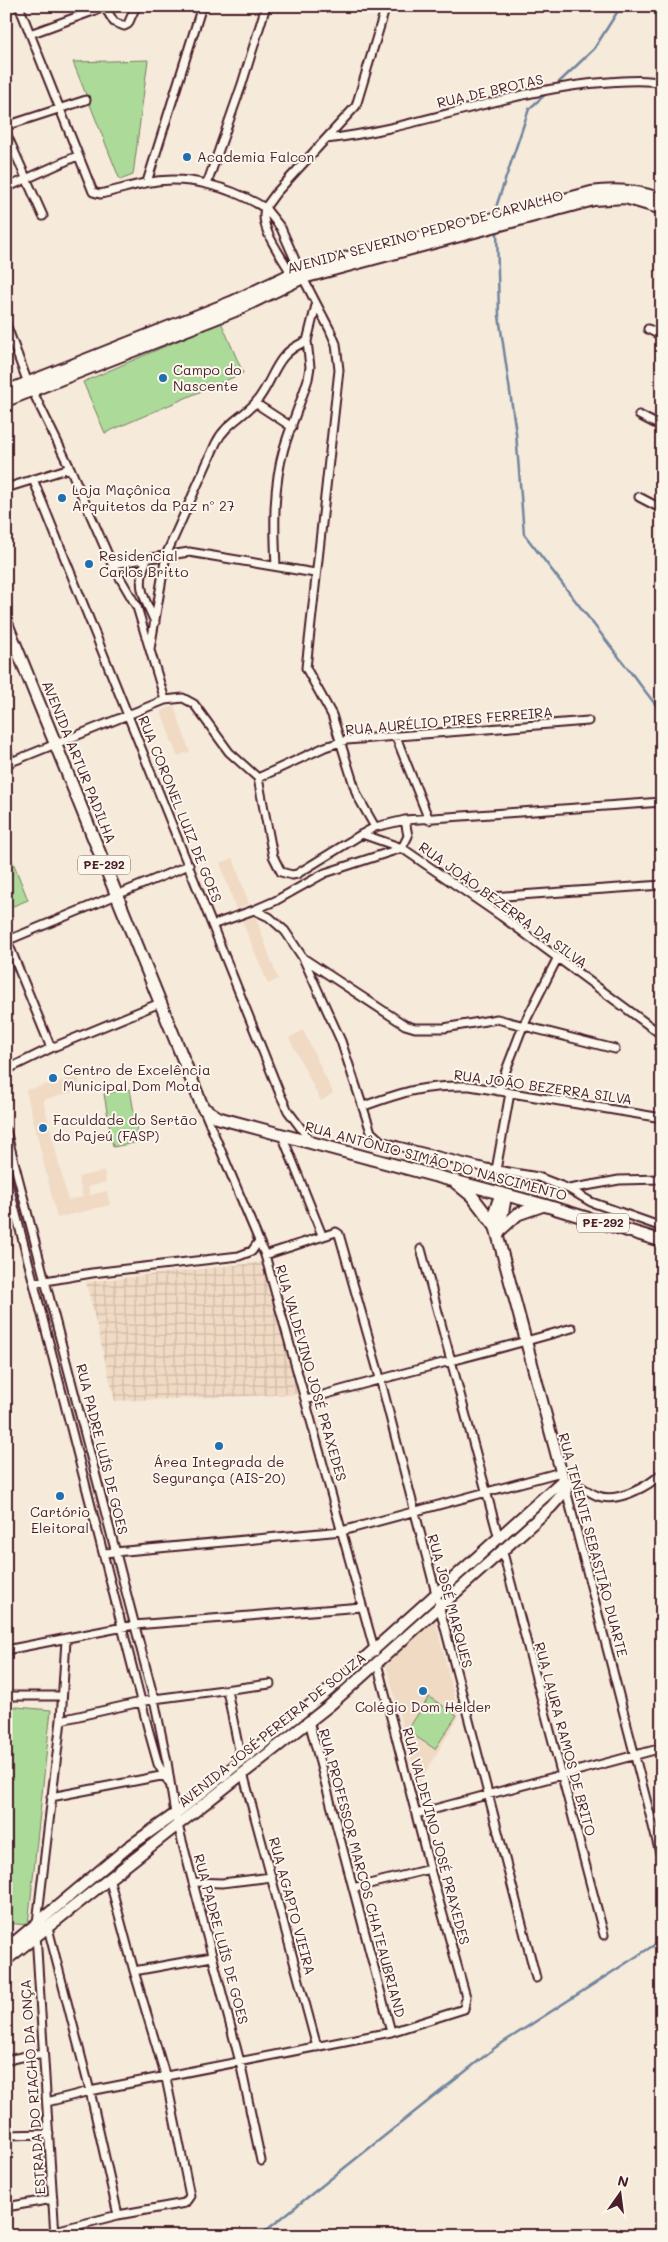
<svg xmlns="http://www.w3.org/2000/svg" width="668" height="2242" viewBox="0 0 668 2242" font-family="Mali,sans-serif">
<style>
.built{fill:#f0dac4}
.industrial{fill:url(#industrial-grid)}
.grass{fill:#abda99;stroke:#7a7c62}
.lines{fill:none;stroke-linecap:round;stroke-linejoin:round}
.stream{stroke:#70859e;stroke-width:2.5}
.street-casing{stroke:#4a1f2b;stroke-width:11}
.secondary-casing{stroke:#4a1f2b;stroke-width:14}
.primary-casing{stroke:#4a1f2b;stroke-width:15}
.street{stroke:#fbf7ec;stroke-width:7}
.secondary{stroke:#fbf7ec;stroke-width:10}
.primary{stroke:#fbf7ec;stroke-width:11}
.poi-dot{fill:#1f6fb2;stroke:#fbf7ec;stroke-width:2}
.labels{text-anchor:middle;stroke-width:4;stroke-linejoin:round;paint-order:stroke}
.shield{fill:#fbf7ec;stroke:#7f6065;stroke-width:1}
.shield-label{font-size:12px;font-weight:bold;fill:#4a1f2b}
.street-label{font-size:14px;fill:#4a1f2b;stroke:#fbf7ec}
.poi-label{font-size:14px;fill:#4a1f2b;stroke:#fbf7ec;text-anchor:start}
</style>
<defs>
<pattern id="industrial-grid" width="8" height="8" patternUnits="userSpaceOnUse" patternTransform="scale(1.25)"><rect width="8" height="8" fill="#f0dac4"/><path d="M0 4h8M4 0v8" fill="none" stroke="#cfbba9"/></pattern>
</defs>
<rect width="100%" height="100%" fill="#f6eada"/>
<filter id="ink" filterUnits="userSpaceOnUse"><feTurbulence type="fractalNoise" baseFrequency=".02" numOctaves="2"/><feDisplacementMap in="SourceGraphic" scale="10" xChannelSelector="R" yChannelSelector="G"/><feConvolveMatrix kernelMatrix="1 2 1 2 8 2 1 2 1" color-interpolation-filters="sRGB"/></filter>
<g filter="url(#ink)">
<path class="built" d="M174,706L190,752L177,756L161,711Z
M233,858L249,904L236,909L220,863Z
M255,916L278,979L268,984L242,921Z
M303,1030L333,1093L321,1101L289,1038Z
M78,1077L81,1090L43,1100L68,1200L83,1197L78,1177L104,1171L106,1182L88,1187L90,1195L107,1191L110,1205L57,1218L26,1090Z
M435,1618L459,1716L418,1785L386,1665Z"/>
<path class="industrial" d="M263,1262L299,1394L115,1401L86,1282Z"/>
<path class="grass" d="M148,60L133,175L120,180L73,62Z
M221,322L243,373L105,433L83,382Z
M11,857L28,900L6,909V859Z
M130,1089L139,1142L113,1147L104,1094Z
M429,1697L457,1715L435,1749L407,1731Z
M6,1706L51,1710L28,1925L6,1923Z"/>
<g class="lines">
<path class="stream" d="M554,87L594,49L621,6
M497,213V204L529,109L548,92
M497,229L499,316L516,433L524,534L662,713
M259,2236L496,2047L662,1940"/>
<g class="street-casing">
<path id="street" d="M19,6L93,192L100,194C115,191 130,186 145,183C187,174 230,187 265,208C259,229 281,255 291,273
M104,6L114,22L124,26L128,24L136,6
M30,34L104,7
M6,126L86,100
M6,133L43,216
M326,139C422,128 512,88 609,82C626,81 645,79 662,83
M147,182L202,6
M207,184L242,84L266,6
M6,188L77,156
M6,324L28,383
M648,329L662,336
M32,390L70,468L112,564L137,607L165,700
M255,403L292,427
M639,415L662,427
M33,479L280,1094L288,1111L312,1143
M6,488L70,468
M639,497L662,509
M147,559C135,586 144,597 155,622
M112,564L189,552L315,573
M276,566C274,527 273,486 284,448C291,425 301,402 308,379L310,367L307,341L316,305
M150,649L166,555L216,443C225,424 243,417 256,402C276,378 273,354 307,341
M396,737L429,820
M6,750L11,761
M6,764L165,700L183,698L194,704L229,752L258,778L273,856L281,872L292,875L297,874L362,834L402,848L501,916L662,1035
M258,778L325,747L347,740L588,721
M375,827L357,795L332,715L306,668L339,370L336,344L330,330L303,278L281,228L265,208L276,193L356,106L386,6
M362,834L375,827L405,820L662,802
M476,898L662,885
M254,910L275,901L325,873L402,848L408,836L405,820
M501,916L505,896
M212,925L254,910L269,917L285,931L303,958L341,1041L371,1132L381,1141L398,1146L486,1168L538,1177L569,1189L619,1180L662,1179
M6,938L51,1048
M6,941L189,865
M303,958L405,1025L415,1028H444L497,1019L615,1049
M6,1070L51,1048L160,1003
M498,1091L523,1026L557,959
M364,1106C405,1091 425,1085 470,1086L662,1118
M203,1108L265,1255L375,1652
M6,1131L154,1699L167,1762L175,1814L240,2062L261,2161
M282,1135L322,1235
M496,1170L510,1093
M6,1175L149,1732L158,1764L169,1783
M569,1189L591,1202L662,1227
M6,1218L16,1215
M421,1249L499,1539
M265,1255L336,1232L339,1234L380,1378L536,1978
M34,1283L92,1273L239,1256L252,1251L259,1241
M306,1400C394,1374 484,1354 572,1328
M566,1481C580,1484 585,1491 598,1496C617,1503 648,1487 662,1473
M570,1482L566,1490L662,1861
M502,1549L604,1935
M104,1553L342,1531L561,1472
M6,1650L134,1625L362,1607
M227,1690L241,1760
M6,1696H62
M61,1720L154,1699L270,1684
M309,1721L391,2032
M243,1773L317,2047
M51,1797L166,1775
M416,1814L662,1748
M193,1882L222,1883L272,1877
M353,1888L430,1869
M37,1923L61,1720L66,1640
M48,1928L90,2091L118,2215
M6,1934L16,1946
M36,1934L55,2236
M134,1971L212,1957
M6,2060L43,2053
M47,2102L90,2091L391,2032L464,2009L466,1997L430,1869L377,1663
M6,2135L49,2134
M6,2207L53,2199
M55,2231L118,2215L185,2203L190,2196L166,2078L134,1971L109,1878"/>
</g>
<g class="secondary-casing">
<path id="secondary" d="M6,391L231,302L299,270L591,192C616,188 638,190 662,199
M6,401L235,311L303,278L594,200L625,198L662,209
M499,1233L505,1202L501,1193
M6,1949L127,1848L175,1814L329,1690L563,1480
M6,1960L330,1705L551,1507L566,1490L495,1226L493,1215L501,1193"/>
</g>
<g class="primary-casing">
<path id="primary" d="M6,622L203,1108L219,1118L230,1121L544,1205L662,1241
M456,1183L472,1196L495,1226
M499,1231L518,1214L544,1205"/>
</g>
<use href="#street" class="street"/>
<use href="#secondary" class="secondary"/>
<use href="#primary" class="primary"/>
</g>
</g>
<g class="poi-dot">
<circle cx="187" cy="157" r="5"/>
<circle cx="163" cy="378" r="5"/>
<circle cx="62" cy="498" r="5"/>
<circle cx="89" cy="564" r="5"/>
<circle cx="53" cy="1078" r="5"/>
<circle cx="43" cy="1128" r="5"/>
<circle cx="219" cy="1446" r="5"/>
<circle cx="60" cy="1496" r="5"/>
<circle cx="423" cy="1691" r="5"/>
</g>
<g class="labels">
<g class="shield">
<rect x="78" y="855.5" width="52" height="19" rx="4"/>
<rect x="577" y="1213.5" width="52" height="19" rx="4"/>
</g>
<g class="shield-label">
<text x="104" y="869">PE-292</text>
<text x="603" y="1227">PE-292</text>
</g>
<g class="street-label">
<text transform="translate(490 91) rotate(-13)" y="5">RUA DE BROTAS</text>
<text transform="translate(425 232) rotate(-15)" y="5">AVENIDA SEVERINO PEDRO DE CARVALHO</text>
<text transform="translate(449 721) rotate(-5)" y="5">RUA AURÉLIO PIRES FERREIRA</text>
<text transform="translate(79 762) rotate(68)" y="5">AVENIDA ARTUR PADILHA</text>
<text transform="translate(180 809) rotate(68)" y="5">RUA CORONEL LUIZ DE GOES</text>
<text transform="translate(503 905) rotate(36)" y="5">RUA JOÃO BEZERRA DA SILVA</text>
<text transform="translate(543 1087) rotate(8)" y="5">RUA JOÃO BEZERRA SILVA</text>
<text transform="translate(436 1161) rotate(15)" y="5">RUA ANTÔNIO SIMÃO DO NASCIMENTO</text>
<text transform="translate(311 1373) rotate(74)" y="5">RUA VALDEVINO JOSÉ PRAXEDES</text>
<text transform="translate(102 1449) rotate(76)" y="5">RUA PADRE LUÍS DE GOES</text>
<text transform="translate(593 1545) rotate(75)" y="5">RUA TENENTE SEBASTIÃO DUARTE</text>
<text transform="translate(450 1601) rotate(75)" y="5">RUA JOSÉ MARQUES</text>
<text transform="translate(272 1730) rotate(-39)" y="5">AVENIDA JOSÉ PEREIRA DE SOUZA</text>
<text transform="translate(565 1739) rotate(75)" y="5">RUA LAURA RAMOS DE BRITO</text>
<text transform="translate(436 1836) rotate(75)" y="5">RUA VALDEVINO JOSÉ PRAXEDES</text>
<text transform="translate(362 1873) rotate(75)" y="5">RUA PROFESSOR MARCOS CHATEAUBRIAND</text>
<text transform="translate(292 1906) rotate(75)" y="5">RUA AGAPTO VIEIRA</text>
<text transform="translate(221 1939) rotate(75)" y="5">RUA PADRE LUÍS DE GOES</text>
<text transform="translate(33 2087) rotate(-94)" y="5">ESTRADA DO RIACHO DA ONÇA</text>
</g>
<g class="poi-label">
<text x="197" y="162">Academia Falcon</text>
<text x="173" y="375">Campo do<tspan x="173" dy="16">Nascente</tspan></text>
<text x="72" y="495">Loja Maçônica<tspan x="72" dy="16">Arquitetos da Paz nº 27</tspan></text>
<text x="99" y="561">Residencial<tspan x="99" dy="16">Carlos Britto</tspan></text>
<text x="63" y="1075">Centro de Excelência<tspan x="63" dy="16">Municipal Dom Mota</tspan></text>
<text x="53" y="1125">Faculdade do Sertão<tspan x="53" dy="16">do Pajeú (FASP)</tspan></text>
<text x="219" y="1467" text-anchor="middle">Área Integrada de<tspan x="219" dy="16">Segurança (AIS-20)</tspan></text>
<text x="60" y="1517" text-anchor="middle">Cartório<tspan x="60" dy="16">Eleitoral</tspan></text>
<text x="423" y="1712" text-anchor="middle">Colégio Dom Helder</text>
</g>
</g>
<rect width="668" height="2242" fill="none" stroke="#fbf7ec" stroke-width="25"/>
<rect x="12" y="12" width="643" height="2217" fill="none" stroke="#4a1f2b" stroke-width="2" filter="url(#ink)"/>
<g transform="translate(620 2194) rotate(14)" stroke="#fbf7ec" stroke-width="4" paint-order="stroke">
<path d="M0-4L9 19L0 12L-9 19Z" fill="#4a1f2b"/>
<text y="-8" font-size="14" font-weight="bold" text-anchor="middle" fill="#4a1f2b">N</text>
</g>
</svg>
